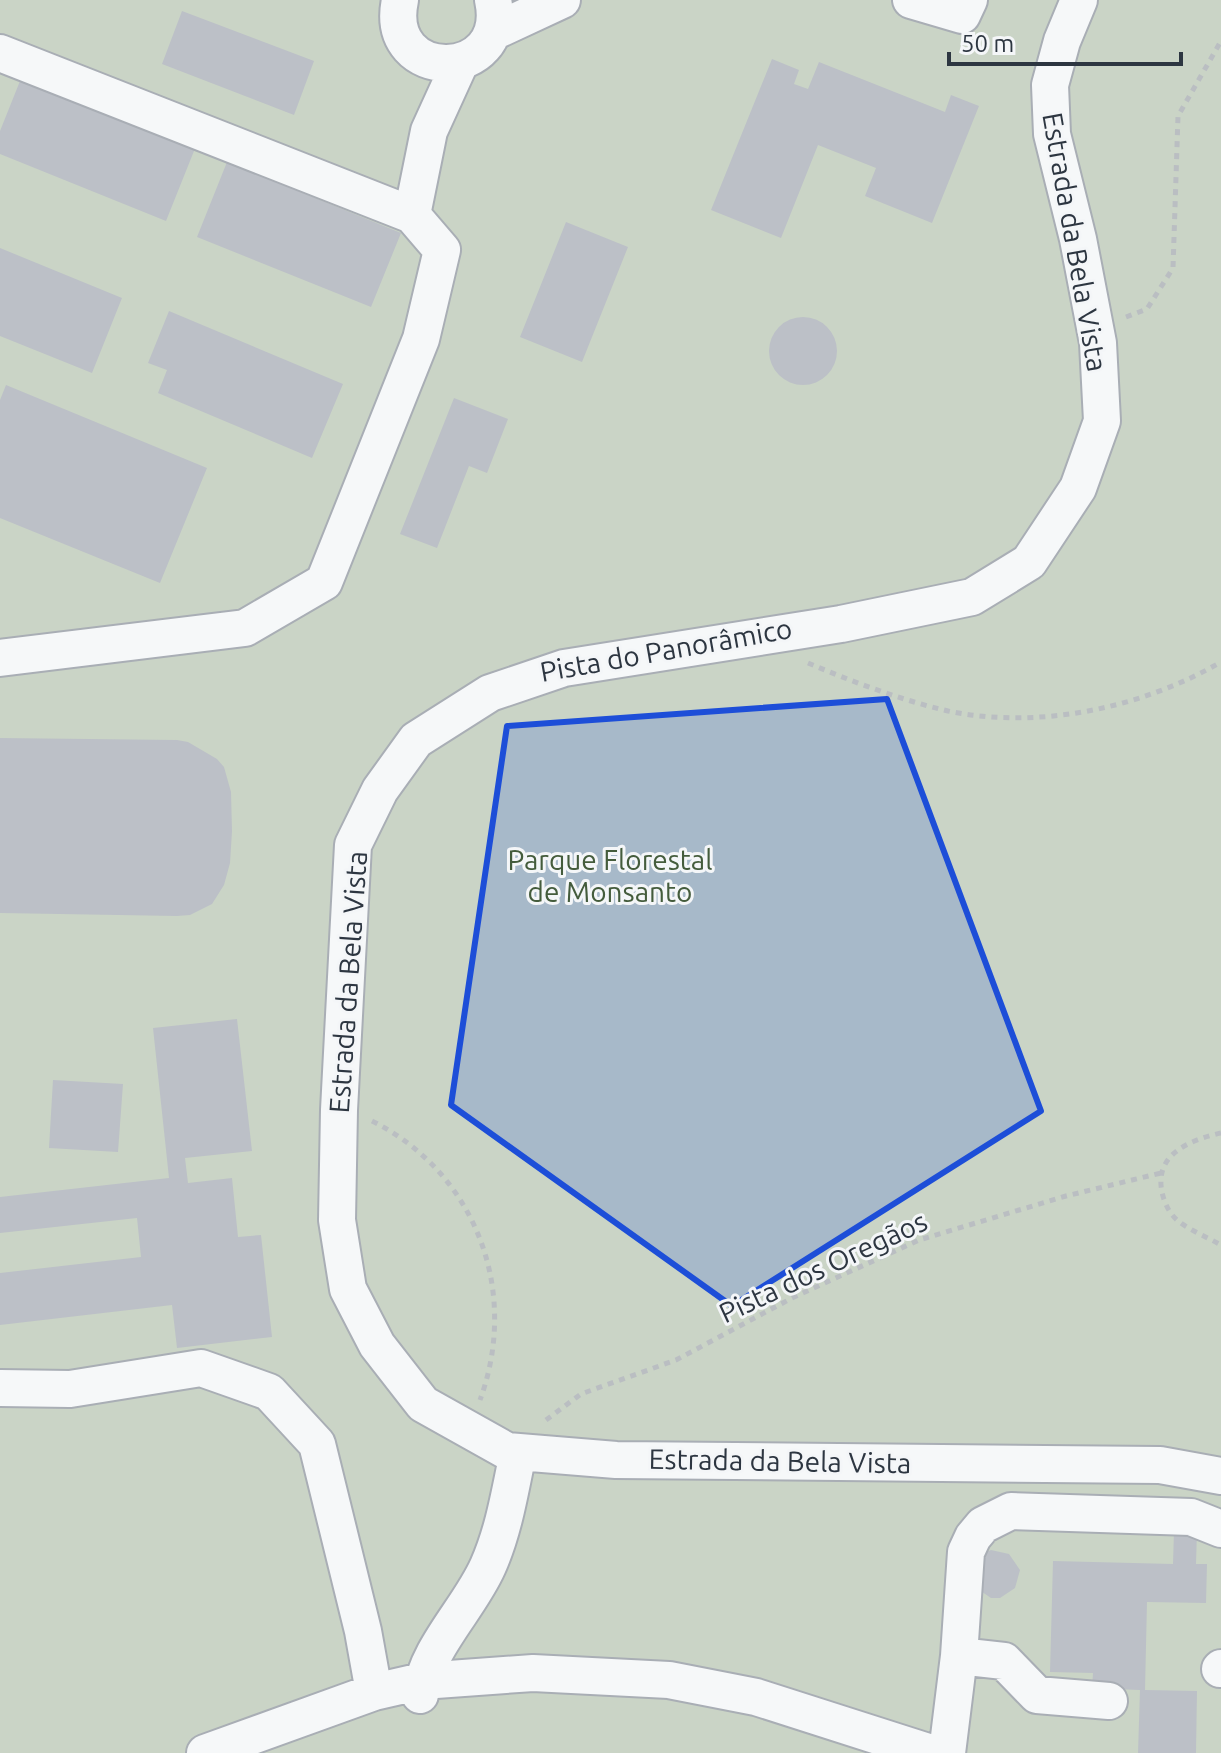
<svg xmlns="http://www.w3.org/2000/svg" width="1221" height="1753" viewBox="0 0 1221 1753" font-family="Ubuntu,sans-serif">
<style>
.green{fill:#cad4c6}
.building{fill:#bcc0c7}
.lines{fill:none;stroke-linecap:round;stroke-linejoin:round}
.minor-casing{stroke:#a9aeb5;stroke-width:40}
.path{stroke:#babec2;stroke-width:5;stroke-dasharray:6 6;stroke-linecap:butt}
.minor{stroke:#f6f8f9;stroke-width:36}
.marked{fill:#1d4ed8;fill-opacity:0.2;stroke:#1d4ed8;stroke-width:6;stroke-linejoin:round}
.labels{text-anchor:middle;stroke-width:6;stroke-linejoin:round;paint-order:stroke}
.street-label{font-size:28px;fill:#2d3641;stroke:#f4f6f8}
.park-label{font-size:28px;fill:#445c3c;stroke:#f4f6f8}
</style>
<rect width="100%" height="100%" fill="#e4e7eb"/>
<path class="green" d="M0,0H1221V1753H0Z"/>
<path class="building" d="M182,11L314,61L294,115L162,64Z
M772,59L799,70L794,84L808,89L819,62L945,112L951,95L979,106L932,223L865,196L876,168L818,145L781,238L711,210Z
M22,76L196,146L166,221L0,154V131Z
M227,162L401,233L371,307L197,237Z
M566,222L628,247L582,362L520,337Z
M0,248L122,298L92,373L0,336Z
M169,311L343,384L312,458L158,393L167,370L148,363Z
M769 351a34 34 0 1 1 68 0a34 34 0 1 1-68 0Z
M6,385L207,468L160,583L0,518V400Z
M454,398L508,419L487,473L469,466L437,548L400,534Z
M0,738L177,740L188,742L217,759L224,767L231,792L232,831L230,863L224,885L212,904L190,915L177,916L0,913Z
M237,1019L252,1151L185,1158L188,1183L232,1178L238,1237L261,1235L272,1337L177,1348L172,1305L0,1325V1273L141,1257L137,1218L0,1233V1197L169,1178L153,1028Z
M53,1080L123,1084L118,1152L49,1148Z
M1174,1531H1197L1196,1564H1207L1206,1603L1147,1602L1145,1690L1197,1691L1196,1753H1138L1140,1690L1092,1688L1093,1673L1050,1672L1053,1561L1173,1564Z
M991,1550L1009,1554L1020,1570L1015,1588L1000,1598H991L975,1587L982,1554Z"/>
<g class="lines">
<g class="minor-casing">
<path id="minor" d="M400,0C382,85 511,83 493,0
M911,0L962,15L969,0
M1079,0L1062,41L1050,85L1052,134L1078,239L1098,343L1102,421L1078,488L1029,562L972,597L841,624L564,668L490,693L416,740L380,790L353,845L339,1110L337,1220L348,1289L377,1345L423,1404L507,1451L616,1460L1160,1465L1221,1476
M493,32L562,0
M0,53L412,215L442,250L421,339L324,582L245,628L0,658
M412,215L429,131L460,63
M0,1388L70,1389L201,1368L269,1392L317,1444L363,1631L374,1692
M959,1656L1004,1661L1037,1695L1109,1701
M1220,1669L1221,1668
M420,1695C427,1647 469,1609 488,1566C504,1530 510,1491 518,1453
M205,1753L374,1692L422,1681L533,1673L669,1680L756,1697L931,1753
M947,1753L959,1656L966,1552L973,1537L983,1525L1011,1511L1191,1517L1221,1529"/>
</g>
<path class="path" d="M1126,317L1147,309L1173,268L1178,116L1221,41
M808,663C853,682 901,700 948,711C1038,730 1142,708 1221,662
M372,1121C476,1173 520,1291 480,1400
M1221,1133C1190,1140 1154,1154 1162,1192C1164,1202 1169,1213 1177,1220C1189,1230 1207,1237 1221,1245
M546,1420L581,1394L676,1360L792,1298L919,1240L1066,1196L1161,1173"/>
<use href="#minor" class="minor"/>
</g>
<path class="marked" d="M887,699L1041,1111L732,1306L451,1105L507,726Z"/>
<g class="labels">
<g class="street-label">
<text transform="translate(1075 242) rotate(80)" y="10">Estrada da Bela Vista</text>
<text transform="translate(666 650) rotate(-10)" y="10">Pista do Panorâmico</text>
<text transform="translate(348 982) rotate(-86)" y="10">Estrada da Bela Vista</text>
<text transform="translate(823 1267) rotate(-25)" y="10">Pista dos Oregãos</text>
<text transform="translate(780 1461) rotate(1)" y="10">Estrada da Bela Vista</text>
</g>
<g class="park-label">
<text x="610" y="870">Parque Florestal<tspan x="610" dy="32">de Monsanto</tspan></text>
</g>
</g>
<path d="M949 52v12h232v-12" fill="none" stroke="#2d3641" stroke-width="4"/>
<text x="961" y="52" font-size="24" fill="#2d3641" stroke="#f4f6f8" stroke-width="6" paint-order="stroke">50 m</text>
</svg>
